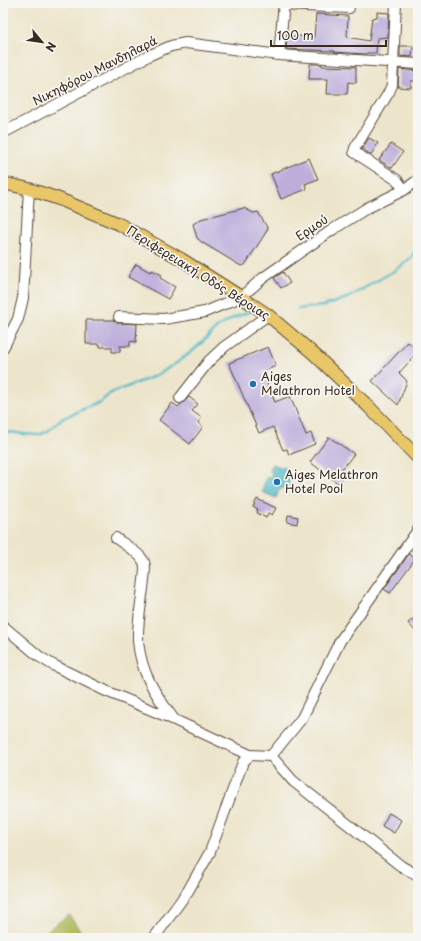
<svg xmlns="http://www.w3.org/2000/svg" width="421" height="941" viewBox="0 0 421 941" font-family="'Playpen Sans',sans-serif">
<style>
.green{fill:#b0bc5e;stroke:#76733e}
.water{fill:#4dbac7;stroke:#447272}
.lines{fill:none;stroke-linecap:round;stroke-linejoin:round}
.stream{stroke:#4dbac7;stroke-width:2.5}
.building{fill:#bcaddb}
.minor-casing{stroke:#564638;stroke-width:12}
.major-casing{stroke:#564638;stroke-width:14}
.minor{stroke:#fff;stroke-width:10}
.major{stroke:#e9c769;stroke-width:12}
.poi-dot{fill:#1f6fb2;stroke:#f6f6f2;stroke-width:1.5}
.labels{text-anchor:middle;stroke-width:3.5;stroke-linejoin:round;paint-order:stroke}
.street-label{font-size:12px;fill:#3b2a1e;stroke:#f6f6f2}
.poi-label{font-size:12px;fill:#3b2a1e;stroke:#f6f6f2;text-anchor:start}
</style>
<rect width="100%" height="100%" fill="#f6f6f2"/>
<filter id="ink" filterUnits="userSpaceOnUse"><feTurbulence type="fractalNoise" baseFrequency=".025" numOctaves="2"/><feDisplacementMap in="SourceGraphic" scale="8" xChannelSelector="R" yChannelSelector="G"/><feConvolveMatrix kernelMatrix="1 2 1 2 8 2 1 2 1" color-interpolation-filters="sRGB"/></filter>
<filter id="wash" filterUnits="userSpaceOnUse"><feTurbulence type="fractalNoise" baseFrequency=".012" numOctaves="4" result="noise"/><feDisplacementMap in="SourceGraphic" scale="16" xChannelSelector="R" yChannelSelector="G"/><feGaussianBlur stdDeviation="0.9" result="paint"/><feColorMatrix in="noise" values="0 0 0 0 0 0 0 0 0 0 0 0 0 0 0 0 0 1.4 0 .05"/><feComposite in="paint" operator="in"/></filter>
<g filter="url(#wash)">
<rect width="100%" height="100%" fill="#ede5cb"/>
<path class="green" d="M69,915L85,938H37Z"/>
<path class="water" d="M272,464L286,468L290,477L288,486L279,490L276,498L262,492L266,478L271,477L272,473L269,469Z"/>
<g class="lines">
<path class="stream" d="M418,202L415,214L418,236
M298,309L324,306L347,298L394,271L411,258L417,248L418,240
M3,435L9,432L24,434L39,435L48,431L61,419L100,402L111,393L155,376L178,362L195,349L218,327L233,318L252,311"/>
</g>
<g id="blocks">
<path class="building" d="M377,12L389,13L388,37L377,38L376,53H367L366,54L334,52L335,51L286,49L287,37L300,36L314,38L316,14L348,16L347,37L369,41L372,18L377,17Z
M400,46H413L412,57L400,56Z
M310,64H322V66L356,67V83L348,82L347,94H327L328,79H309Z
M399,69L418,71V81H411V88L398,87Z
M369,138L378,143L371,155L362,149Z
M391,144L403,152L392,168L379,160Z
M309,158L318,179L305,184L307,189L281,199L271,174Z
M244,208L253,213L258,212L268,229L245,265L241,266L203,243L197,238L193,224L201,219Z
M136,264L150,272L152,270L162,275L160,278L175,287L168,299L128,277Z
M283,272L290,283L281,288L274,278Z
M86,320H113L118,323L137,324L136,342L130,341V346H120V352H112V347H100V344H86Z
M408,342L418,350V352L399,373L407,381L398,405L372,381Z
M268,347L276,366L262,372L275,402L290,396L306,435L311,433L315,444L289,455L287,449L283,450L273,427L259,433L229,363Z
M189,397L198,404L192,411L202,418L198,423L203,427L190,444L159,420L172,403L178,407Z
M329,437L354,454L342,469L346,473L339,484L310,462Z
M257,499L276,508L272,515L268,513L266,518L257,513L258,510L253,507Z
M288,515L298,517L297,524L287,522Z
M409,554L415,559L390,593L384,589Z
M418,615V634L408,623Z
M389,813L401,820L394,833L382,826Z"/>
</g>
</g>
<g filter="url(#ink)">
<use href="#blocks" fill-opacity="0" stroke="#564638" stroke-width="1"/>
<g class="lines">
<g class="minor-casing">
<path id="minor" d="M396,3L392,85L389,92L355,148L354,152L397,180L404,190
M284,5L349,8
M279,55L284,3
M3,133L150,55L171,46L186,43L279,55L418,64
M119,317L164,319L205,312L241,297L263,278L332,230L367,208L404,190L418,180
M3,348L18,319L23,298L29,189
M180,398L209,361L224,347L268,315
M116,538C122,543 139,553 142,559C144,561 145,565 145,568C144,592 137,617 138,641C141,673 155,694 173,718
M3,626L40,657L53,665L106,691L168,717L250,755
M271,756L293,781L401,866L418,876
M154,938L188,891L210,852L243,762L250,755L271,756L302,718L340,641L418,530"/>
</g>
<g class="major-casing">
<path id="major" d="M3,183L29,189L59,199L119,224L181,259L241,297L268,315L314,354L369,407L418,458"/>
</g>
<use href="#minor" class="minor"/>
<use href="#major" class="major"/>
</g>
</g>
<g class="poi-dot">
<circle cx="253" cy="384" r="4"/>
<circle cx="277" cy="482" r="4"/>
</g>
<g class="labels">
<g class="street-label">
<text transform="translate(95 71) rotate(-27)" y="4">Νικηφόρου Μανδηλαρά</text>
<text transform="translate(312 228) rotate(-34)" y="4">Ερμού</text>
<text transform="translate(198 273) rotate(32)" y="4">Περιφερειακή Οδός Βέροιας</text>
</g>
<g class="poi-label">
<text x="261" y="381">Aiges<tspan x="261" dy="14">Melathron Hotel</tspan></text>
<text x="285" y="479">Aiges Melathron<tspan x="285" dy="14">Hotel Pool</tspan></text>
</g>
</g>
<rect width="421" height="941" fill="none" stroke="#f6f6f2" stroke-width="16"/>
<g transform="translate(42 42) rotate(119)" stroke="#f6f6f2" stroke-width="3" paint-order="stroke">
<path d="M0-3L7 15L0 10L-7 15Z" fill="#3b2a1e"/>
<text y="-6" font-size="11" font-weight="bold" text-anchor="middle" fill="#3b2a1e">N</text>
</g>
<path d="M271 40v6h115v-6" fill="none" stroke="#3b2a1e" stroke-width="2"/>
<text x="277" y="40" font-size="12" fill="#3b2a1e" stroke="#f6f6f2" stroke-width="3" paint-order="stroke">100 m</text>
</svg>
